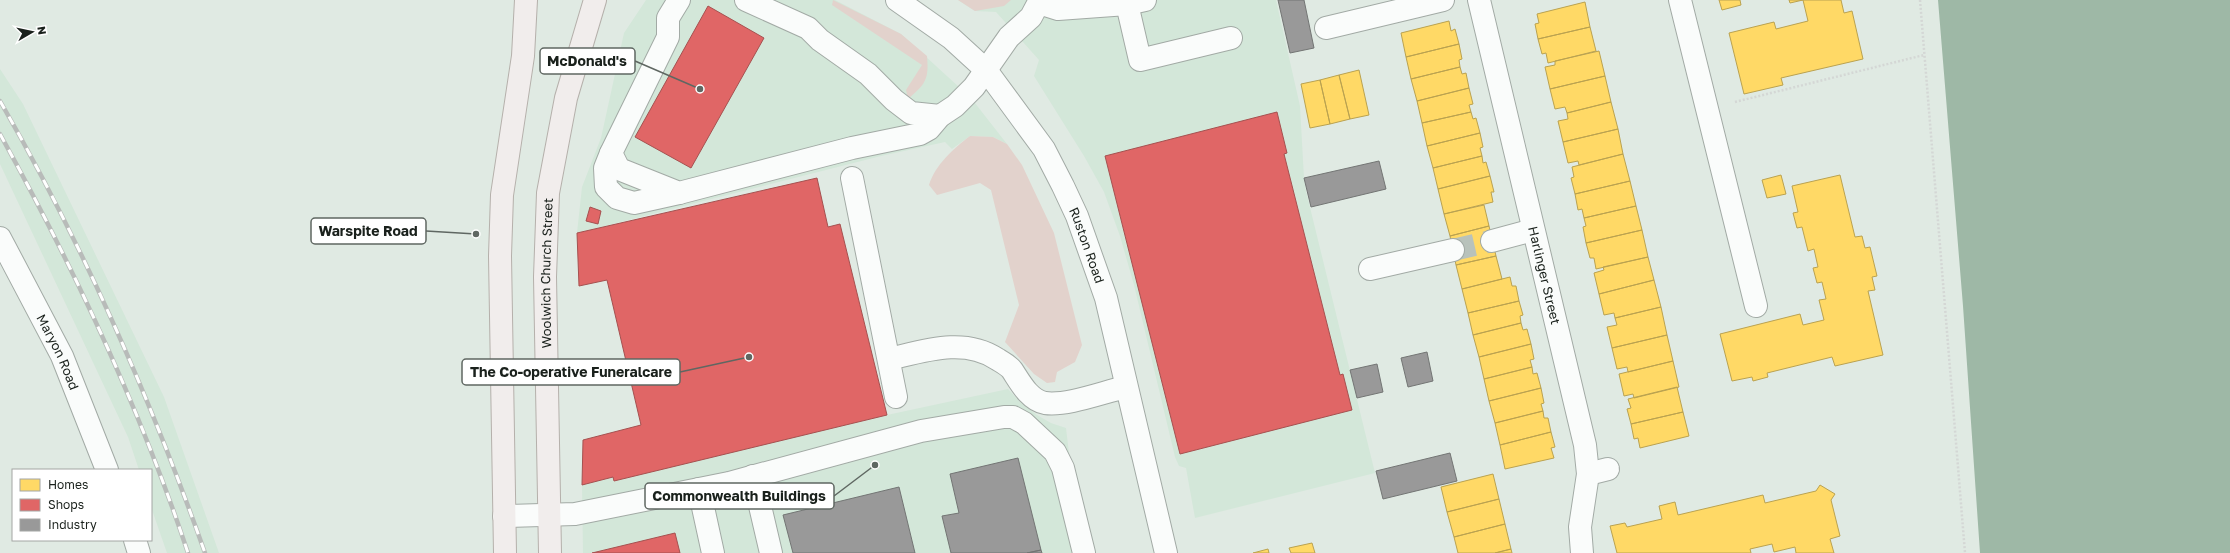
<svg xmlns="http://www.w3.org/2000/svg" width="2230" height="553" viewBox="0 0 2230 553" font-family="'Golos Text',sans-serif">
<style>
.built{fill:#d3e7d9}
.green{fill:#e2d2cc}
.water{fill:#9eb8a6}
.homes{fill:#ffd966;stroke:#baa250}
.shops{fill:#e06666;stroke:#a55150}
.industry{fill:#999;stroke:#737574}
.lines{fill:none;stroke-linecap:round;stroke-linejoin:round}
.minor-tunnel{stroke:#b8c2bb;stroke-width:22;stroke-dasharray:22 11;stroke-linecap:butt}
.minor-casing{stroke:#a2aaa5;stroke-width:24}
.major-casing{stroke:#b5b0ab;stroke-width:24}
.path{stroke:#d4d7d5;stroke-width:2.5;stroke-dasharray:2 2;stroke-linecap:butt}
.minor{stroke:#fafcfb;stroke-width:22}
.major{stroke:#f1edec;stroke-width:22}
.rail-casing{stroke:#b8bbb9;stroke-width:4.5}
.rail{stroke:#fff;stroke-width:3;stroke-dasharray:9;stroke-linecap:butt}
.labels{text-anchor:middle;stroke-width:4;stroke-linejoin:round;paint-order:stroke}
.street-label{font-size:13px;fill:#1a211c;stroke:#fff}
.leader{fill:none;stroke:#5f6762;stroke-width:1.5}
.callout-dot{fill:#5f6762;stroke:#fff;stroke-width:1.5}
.callout{fill:#fff;stroke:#5f6762;stroke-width:1.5}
.callout-label{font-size:14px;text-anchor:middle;font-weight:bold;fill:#1a211c}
</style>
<rect width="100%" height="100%" fill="#e0eae3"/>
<path class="built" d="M646,0H835L901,34L971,98L1007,144L993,137L970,136L952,149L945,142L881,156L577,233L582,187L601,138L624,33Z
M958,0H1276L1300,106L1304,178L1306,191L1375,473L1195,518L1186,468L1179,466L1175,457L1134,285L1120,236L1104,192L1084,156L1034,76L1039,60L996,12L975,11Z
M0,69L23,104L164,397L219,553H167L151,507V470H139L128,437L0,164Z
M1008,389L1020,402L1037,415L1051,423L1066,428L1069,453L1090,553H583L582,485L613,477L614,480L887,415Z"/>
<path class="green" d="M833,0L901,34L927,56C929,79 926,84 908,99L906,90L922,65L832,5Z
M958,0H1011L1004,6L975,11Z
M970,136L993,137L1007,144L1022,165L1054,233L1082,345L1075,362L1057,372L1055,382L1047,383L1034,374L1005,342L1019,305L991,190L980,183L937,195L929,185C935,165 954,148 970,136Z"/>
<path class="water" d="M1938,0H2230V553H1980L1963,306Z"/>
<path class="homes" d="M1719,0H1740L1741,5L1722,10Z
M1789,0H1841L1844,13L1852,11L1863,59L1781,78L1783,85L1744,94L1729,33L1774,22L1776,29L1808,21L1803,0L1790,3Z
M1585,2L1590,27L1538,39L1535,24L1539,23L1537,14Z
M1449,21L1451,31L1455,29L1459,44L1406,57L1401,33Z
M1590,27L1596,51L1548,63L1546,53L1542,54L1538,39Z
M1459,44L1462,59L1459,60L1460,67L1411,79L1406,57Z
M1599,51L1605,76L1550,89L1545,67L1555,65V61Z
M1460,67L1462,74L1466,73L1469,88L1417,101L1411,79Z
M1359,70L1369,115L1350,119L1339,75Z
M1339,75L1350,119L1330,124L1320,80Z
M1605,76L1611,102L1567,113L1565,107L1555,109L1550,89Z
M1320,80L1330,124L1310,128L1301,84Z
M1469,88L1473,104L1469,105L1471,112L1422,123L1417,101Z
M1611,102L1618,129L1563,142L1558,121L1568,119L1567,113Z
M1471,112L1473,119L1476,118L1480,133L1427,146L1422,123Z
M1618,129L1623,154L1579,165L1578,161L1568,163L1563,142Z
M1480,133L1483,147L1480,148L1482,156L1433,168L1427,146Z
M1623,154L1630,181L1575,194L1571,178L1574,177L1572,167Z
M1482,156L1483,163L1486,162L1490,176L1438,189L1433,168Z
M1781,175L1786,194L1767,198L1762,180Z
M1840,175L1855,237L1862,236L1865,248L1870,247L1877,276L1872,277L1875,290L1868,291L1883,355L1835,366L1832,357L1767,373L1768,377L1753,381L1752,377L1732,381L1720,334L1800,314L1803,325L1824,320L1819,300L1826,299L1822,282L1817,283L1813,268L1818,267L1814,249L1808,251L1802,227L1797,228L1793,213L1798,212L1792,186Z
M1490,176L1494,192H1491L1493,202L1444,214L1438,189Z
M1630,181L1636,206L1584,218L1582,209L1578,210L1575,194Z
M1484,205L1489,226L1450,236L1444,214Z
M1636,206L1642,230L1586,243L1583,227L1586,226L1584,218Z
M1489,226L1496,256L1456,265L1450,236Z
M1642,230L1648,257L1596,269L1594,258H1590L1586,243Z
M1496,256L1502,279L1462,289L1456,265Z
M1648,257L1654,280L1599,294L1594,273L1604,270L1603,267Z
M1510,277L1512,286H1516L1519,301L1468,313L1462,289Z
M1654,280L1661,307L1615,318L1614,313L1604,315L1599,294Z
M1519,301L1523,315L1520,316L1521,323L1473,335L1468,313Z
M1661,307L1667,335L1612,348L1607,327L1617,325L1615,318Z
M1521,323L1523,330L1527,329L1531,344L1479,357L1473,335Z
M1667,335L1673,361L1628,372L1627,367L1617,369L1612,348Z
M1531,344L1534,359L1530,360L1532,367L1484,379L1479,357Z
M1673,361L1679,387L1634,398L1633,394L1624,396L1619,374Z
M1532,367L1533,374L1537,373L1541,388L1489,401L1484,379Z
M1677,387L1683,412L1631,424L1627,409L1631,408L1628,399Z
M1541,388L1544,403L1541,404L1543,411L1495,423L1489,401Z
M1543,411L1544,418H1548L1551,432L1500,445L1495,423Z
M1683,412L1689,436L1640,448L1638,438L1634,439L1631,424Z
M1551,432L1555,447L1551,448L1554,458L1505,469L1500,445Z
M1493,474L1499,499L1447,512L1441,487Z
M1820,485L1835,494L1831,500L1840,536L1830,539L1834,553H1796L1795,547L1774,552L1772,544L1750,549L1751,553H1617L1610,526L1625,523L1627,527L1662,519L1659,506L1675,502L1678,515L1763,495L1765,503L1816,491Z
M1499,499L1505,524L1454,537L1447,512Z
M1505,524L1511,549L1495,553H1458L1454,537Z
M1312,543L1315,553H1291L1289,548Z
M1268,549L1269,553H1253Z
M1511,549L1512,553H1495Z"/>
<path class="shops" d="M708,6L764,38L691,168L635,137Z
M1277,112L1287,153L1284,154L1340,375L1343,374L1352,410L1180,454L1105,156Z
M817,178L828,227L840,224L887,415L614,481L613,477L582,485L583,440L641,425L607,280L579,286L577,233Z
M590,207L601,211L598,224L586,221Z
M675,533L680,553H592Z"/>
<path class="industry" d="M1278,0H1304L1314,48L1290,53Z
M1379,161L1386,189L1311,207L1304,178Z
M1427,352L1433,381L1408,387L1401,358Z
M1377,364L1383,392L1357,398L1350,370Z
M1450,453L1457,481L1383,499L1376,471Z
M1018,458L1041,550L1027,553H951L942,516L959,513L950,474Z
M899,487L915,553H793L783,515Z
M1041,550L1042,553H1027Z"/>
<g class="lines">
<path class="minor-tunnel" d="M1453,250L1492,241"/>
<g class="minor-casing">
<g id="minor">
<path d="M679,0L668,18V37L611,153L619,169L679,193L852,148L920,134L929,129L940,116L955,106L974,87L1009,37L1031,17L1040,0"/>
<path d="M746,0L808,28L820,40L868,74L894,100L911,113L940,116"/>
<path id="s1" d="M897,0L951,38L986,70L1044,149L1063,186L1077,216L1106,298L1166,553"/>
<path id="s2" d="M1479,0L1585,445L1588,474L1580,527L1582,553"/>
<path d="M1680,0L1756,306"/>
<path d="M1039,3L1058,9L1127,4L1140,60L1231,38"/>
<path d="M1127,4L1145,0"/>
<path d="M1326,28L1443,0"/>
<path d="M611,153L605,168L606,187L617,198L634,203L679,193"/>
<path d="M852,178L896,397"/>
<path id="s3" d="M0,238L62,356L107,470"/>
<path d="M1492,241L1533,230"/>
<path d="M1370,269L1453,250"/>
<path d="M889,359C924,351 964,337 997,359C1002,362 1008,365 1012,370C1020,382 1029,400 1045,403C1068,406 1103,392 1126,387"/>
<path d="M1588,474L1608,469"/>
<path d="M753,476L771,553"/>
<path d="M699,489L713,553"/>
<path d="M504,516L575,514L729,483L921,431L1004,417H1013L1024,423L1055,452L1063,468L1084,553"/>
<path d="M135,540L139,553"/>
</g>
</g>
<g class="major-casing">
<g id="major">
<path d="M505,553L500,256L502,195L523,56L526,0"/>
<path id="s4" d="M550,553L545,277L548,193L566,98L595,0"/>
</g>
</g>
<path class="path" d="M1920,0L1965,553
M1735,102L1924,55"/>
<use href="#minor" class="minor"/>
<use href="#major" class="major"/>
<g class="rail-casing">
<path id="rail" d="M0,101C83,245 150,397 205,553
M0,134C74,268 140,408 188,553"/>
</g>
<use href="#rail" class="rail"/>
</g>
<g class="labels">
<g class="street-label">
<text dy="5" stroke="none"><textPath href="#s1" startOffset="317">Ruston Road</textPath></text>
<text dy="5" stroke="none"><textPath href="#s4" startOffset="280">Woolwich Church Street</textPath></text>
<text dy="5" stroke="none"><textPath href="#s2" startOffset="283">Harlinger Street</textPath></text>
<text dy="5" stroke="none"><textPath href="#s3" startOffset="128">Maryon Road</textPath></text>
</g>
</g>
<path class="leader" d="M700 89L635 61M476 234L426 231M749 357L680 372M875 465L834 496"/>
<g class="callout-dot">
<circle cx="700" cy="89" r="4"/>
<circle cx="476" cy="234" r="4"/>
<circle cx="749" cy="357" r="4"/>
<circle cx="875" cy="465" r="4"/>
</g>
<g class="callout">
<rect x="540" y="48" width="95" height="26" rx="4"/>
<rect x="311" y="218" width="115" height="26" rx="4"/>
<rect x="462" y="359" width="218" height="26" rx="4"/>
<rect x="645" y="483" width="189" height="26" rx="4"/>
</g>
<g class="callout-label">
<text x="587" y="66">McDonald's</text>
<text x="368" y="236">Warspite Road</text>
<text x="571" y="377">The Co-operative Funeralcare</text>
<text x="739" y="501">Commonwealth Buildings</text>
</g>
<rect x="12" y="469" width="140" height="72" fill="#ffffff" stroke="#a3a6a4"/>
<rect x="20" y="479" width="20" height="12" fill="#ffd966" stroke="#a3a6a4"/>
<text x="48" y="489" font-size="12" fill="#1a211c">Homes</text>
<rect x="20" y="499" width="20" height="12" fill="#e06666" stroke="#a3a6a4"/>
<text x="48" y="509" font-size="12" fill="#1a211c">Shops</text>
<rect x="20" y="519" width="20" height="12" fill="#999999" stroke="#a3a6a4"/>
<text x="48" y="529" font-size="12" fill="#1a211c">Industry</text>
<g transform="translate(32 32) rotate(81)" stroke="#ffffff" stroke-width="3" paint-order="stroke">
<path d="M0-3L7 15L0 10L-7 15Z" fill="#1a211c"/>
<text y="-6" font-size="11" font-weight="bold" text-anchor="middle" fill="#1a211c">N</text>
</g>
</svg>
